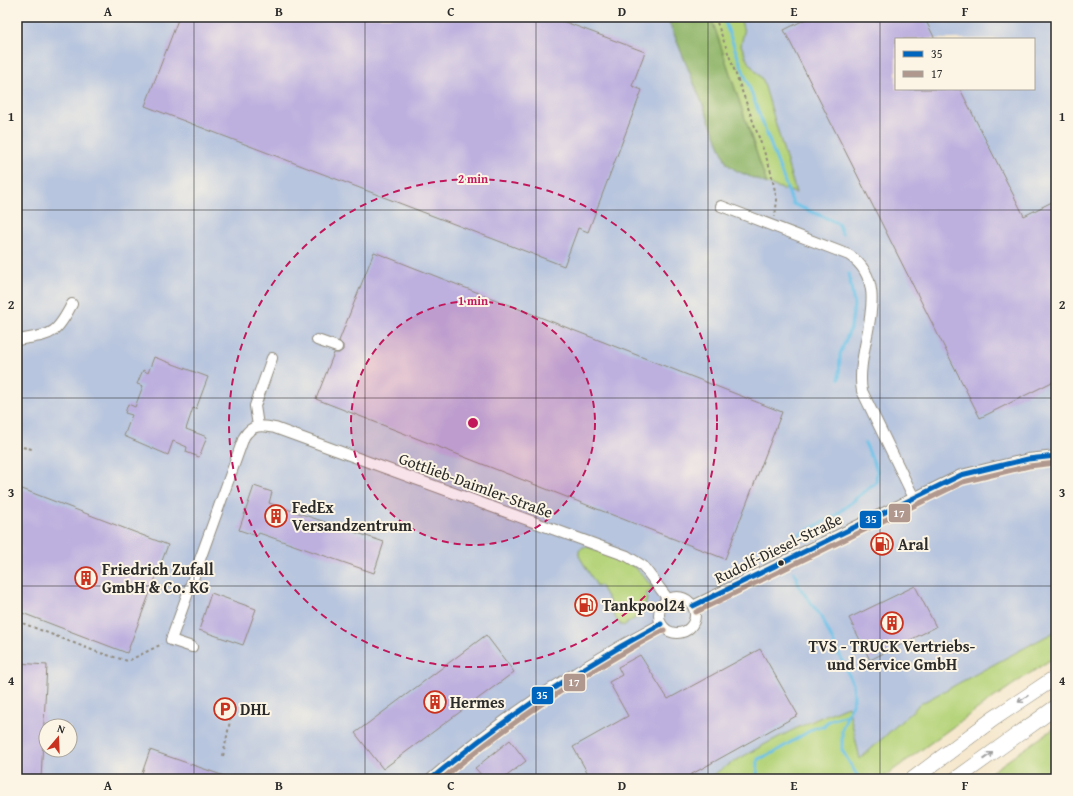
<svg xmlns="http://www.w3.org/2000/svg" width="1073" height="796" viewBox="0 0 1073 796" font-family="'Gentium Book Plus',serif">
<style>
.industrial{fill:#b7c5de;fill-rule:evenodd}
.green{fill:#b6d47b;stroke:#708053}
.forest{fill:#90b66b;stroke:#5e704b}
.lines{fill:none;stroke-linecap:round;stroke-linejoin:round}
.stream{stroke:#6cc2e9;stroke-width:3}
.building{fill:#bdb0df}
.minor-casing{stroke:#908a7c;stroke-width:12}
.highway-casing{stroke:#908a7c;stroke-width:16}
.path{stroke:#908a7c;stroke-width:2;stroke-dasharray:3 3;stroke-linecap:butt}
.minor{stroke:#fff;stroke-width:10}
.highway{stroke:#fff;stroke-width:15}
.bus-1-casing{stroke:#fcf5e5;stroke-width:8}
.bus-2-casing{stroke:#fcf5e5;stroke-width:8}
.bus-1{stroke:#0065bd;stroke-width:5}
.bus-2{stroke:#b1988e;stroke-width:5}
.oneway{stroke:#a0a0a0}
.grid{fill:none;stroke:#2b2b2b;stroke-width:1;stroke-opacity:0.55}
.ring{fill:none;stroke:#c2185b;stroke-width:2;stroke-dasharray:7 5}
.bus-dot{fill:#2b2b2b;stroke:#fcf5e5;stroke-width:1.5}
.labels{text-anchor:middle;stroke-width:4;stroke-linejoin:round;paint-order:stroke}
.street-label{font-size:16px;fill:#2b2b2b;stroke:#fcf5e5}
.poi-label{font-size:16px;font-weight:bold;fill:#2b2b2b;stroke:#fcf5e5;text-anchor:start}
.centre{fill:#c2185b;stroke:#fcf5e5;stroke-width:2}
.ring-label{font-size:12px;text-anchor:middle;font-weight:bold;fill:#c2185b;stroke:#fcf5e5;stroke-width:4;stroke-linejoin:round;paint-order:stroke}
.line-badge{stroke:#fcf5e5;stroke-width:1.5}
.badge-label{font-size:11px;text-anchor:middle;font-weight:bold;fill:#fff}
.neatline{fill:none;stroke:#2b2b2b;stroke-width:1.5}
.grid-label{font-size:13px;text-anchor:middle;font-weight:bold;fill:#2b2b2b}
</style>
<rect width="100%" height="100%" fill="#fcf5e5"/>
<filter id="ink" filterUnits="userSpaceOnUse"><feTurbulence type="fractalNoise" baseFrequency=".025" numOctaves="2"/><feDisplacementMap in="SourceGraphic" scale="8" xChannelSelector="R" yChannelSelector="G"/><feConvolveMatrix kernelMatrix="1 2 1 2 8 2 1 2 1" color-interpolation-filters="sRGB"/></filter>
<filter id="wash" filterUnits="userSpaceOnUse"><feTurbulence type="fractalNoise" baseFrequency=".012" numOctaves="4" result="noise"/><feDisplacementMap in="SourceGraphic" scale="16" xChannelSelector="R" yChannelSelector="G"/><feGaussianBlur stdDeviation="0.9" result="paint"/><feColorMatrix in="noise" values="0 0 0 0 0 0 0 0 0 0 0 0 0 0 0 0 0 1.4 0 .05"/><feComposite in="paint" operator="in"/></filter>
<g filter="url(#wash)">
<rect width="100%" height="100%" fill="#f5e8ce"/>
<path class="industrial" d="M17,17H1056V631L920,704L860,760L848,706L812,720L729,764L706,779H17ZM896,39H1034V89H896ZM46,726H70V750H46Z"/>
<path class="green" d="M711,17H740L744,32L741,45L748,62L763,80L796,193L767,184Z
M583,547H588C620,559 633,559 653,589L646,594L647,599L643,613L623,626L618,622L608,605L611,604L600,585L597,586L579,556V551Z
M1056,631V656L983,705L881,779H706C751,750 799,725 848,706L860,759L920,704Z
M1056,727V779H981Z"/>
<path class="forest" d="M667,17H711L767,184L737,171L727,164Z"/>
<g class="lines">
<path class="stream" d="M723,17L793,204L838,223L842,234
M839,379L840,354L851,327L854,305L849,274
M798,535L835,516L876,482L877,470L865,443
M794,572L800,588L822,618L853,684L854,699L842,729V750L858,777
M757,779L758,759L773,753L816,727H824C828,717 839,719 848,714"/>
</g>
<g id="blocks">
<path class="building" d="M179,17H552L645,52L632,86L642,90L588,232L578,228L564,266L145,106Z
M810,17H924L935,39H896V89H960L1024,216L1056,200V380L980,418L784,30Z
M374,252L782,412L725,559L316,399L334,353H339L343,350V345L339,341Z
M154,357L208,377L196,409L193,408L186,429L207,437L199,457L186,452L187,447L173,441L168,455L124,436L132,415L125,413L128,404L135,407L143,386L137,384L143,370L148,373Z
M254,486L272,492L269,503L384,542L374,573L259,533L257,536L239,530Z
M17,487L168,545L127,653L17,611Z
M915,586L936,627L870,660L849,618Z
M211,593L256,609L243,645L199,630Z
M486,635L514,672L383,769L355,733Z
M760,649L798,715L683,779H591L573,747L628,716L609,682L622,675L618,667L640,655L668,699Z
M17,663L47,665L41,779H17Z
M510,740L526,761L503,779H485L475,768Z
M150,750L230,778V779H140Z"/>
</g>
</g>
<g filter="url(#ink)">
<use href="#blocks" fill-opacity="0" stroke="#908a7c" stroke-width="1"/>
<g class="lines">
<g class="minor-casing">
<path id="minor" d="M721,206L849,255C896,286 854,347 862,391L914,498
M17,340C52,334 55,337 72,304
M317,340L337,347
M258,426L255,406L272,358
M659 615a18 18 0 1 1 36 0a18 18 0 1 1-36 0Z
M693,606L961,475L1028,459L1056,456
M192,647L171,640L244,437C252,424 262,425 275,428L627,556L643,566L668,599
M431,779C502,718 579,667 661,624"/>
</g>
<g class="highway-casing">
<path id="highway" d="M913,779L993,719L1056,677
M956,779L1056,707"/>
</g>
<path class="path" d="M715,17L770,168L777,200L775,217
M17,446L32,449
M17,621L97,652L128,661L162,644
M223,756L233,706"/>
<use href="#minor" class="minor"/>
<use href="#highway" class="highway"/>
<g class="bus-1-casing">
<path id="bus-1" d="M693,606L961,475L1028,459L1056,456
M431,779C503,719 579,668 661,624"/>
</g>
<g class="bus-2-casing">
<path id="bus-2" d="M696,612L963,482L1029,466L1056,463
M442,779C511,721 585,673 664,630"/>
</g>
<use href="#bus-1" class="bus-1"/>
<use href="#bus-2" class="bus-2"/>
</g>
<defs><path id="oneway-shaft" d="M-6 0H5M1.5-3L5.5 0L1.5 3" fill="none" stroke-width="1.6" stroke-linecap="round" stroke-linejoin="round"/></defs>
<g class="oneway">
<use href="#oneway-shaft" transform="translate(1023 699) rotate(146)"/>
<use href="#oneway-shaft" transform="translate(988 756) rotate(-36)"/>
</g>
</g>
<path class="grid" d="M194,17V779M365,17V779M536,17V779M708,17V779M880,17V779M17,210H1056M17,398H1056M17,586H1056"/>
<circle cx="473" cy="423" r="122" fill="#c2185b" fill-opacity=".12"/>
<g class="ring">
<circle cx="473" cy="423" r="122"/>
<circle cx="473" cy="423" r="244"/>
</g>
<defs>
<g id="building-ring" transform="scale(1.15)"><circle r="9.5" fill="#fcf5e5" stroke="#c8321e" stroke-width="1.5"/><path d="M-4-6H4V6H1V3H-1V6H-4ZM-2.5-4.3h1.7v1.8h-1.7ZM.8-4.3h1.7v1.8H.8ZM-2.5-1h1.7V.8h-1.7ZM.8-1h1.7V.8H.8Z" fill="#c8321e"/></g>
<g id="fuel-ring" transform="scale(1.15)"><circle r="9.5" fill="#fcf5e5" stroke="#c8321e" stroke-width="1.5"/><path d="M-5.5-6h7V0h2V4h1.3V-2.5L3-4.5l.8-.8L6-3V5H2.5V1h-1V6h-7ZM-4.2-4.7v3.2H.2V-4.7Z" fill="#c8321e"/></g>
<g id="parking-ring" transform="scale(1.15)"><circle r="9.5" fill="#fcf5e5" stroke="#c8321e" stroke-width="1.5"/><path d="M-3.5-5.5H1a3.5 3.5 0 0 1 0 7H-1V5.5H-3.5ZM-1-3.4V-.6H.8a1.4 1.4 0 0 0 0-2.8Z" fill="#c8321e"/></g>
</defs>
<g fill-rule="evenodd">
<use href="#building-ring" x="276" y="516"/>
<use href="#fuel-ring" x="882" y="544"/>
<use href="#building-ring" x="86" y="578"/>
<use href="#fuel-ring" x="586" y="605"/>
<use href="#building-ring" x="892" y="623"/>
<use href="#building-ring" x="435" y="702"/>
<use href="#parking-ring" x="225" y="709"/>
</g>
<circle class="bus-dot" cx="781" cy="563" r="3.5"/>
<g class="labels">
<g class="street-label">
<text transform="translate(476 485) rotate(20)" y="6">Gottlieb-Daimler-Straße</text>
<text transform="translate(778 548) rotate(-26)" y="6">Rudolf-Diesel-Straße</text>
</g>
<g class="poi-label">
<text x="292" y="513">FedEx<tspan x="292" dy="18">Versandzentrum</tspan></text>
<text x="898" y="550">Aral</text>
<text x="102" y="575">Friedrich Zufall<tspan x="102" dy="18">GmbH &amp; Co. KG</tspan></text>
<text x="602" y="611">Tankpool24</text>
<text x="892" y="652" text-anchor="middle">TVS - TRUCK Vertriebs-<tspan x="892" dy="18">und Service GmbH</tspan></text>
<text x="450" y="708">Hermes</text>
<text x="240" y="715">DHL</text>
</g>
</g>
<circle cx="473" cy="423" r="6" class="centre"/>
<g class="ring-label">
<text x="473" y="183">2 min</text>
<text x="473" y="305">1 min</text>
</g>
<g class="line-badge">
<rect x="888" y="503" width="23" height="20" rx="4" fill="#b1988e"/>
<rect x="859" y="510" width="23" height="19" rx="4" fill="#0065bd"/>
<rect x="563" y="673" width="23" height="19" rx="4" fill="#b1988e"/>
<rect x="531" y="686" width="23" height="19" rx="4" fill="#0065bd"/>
</g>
<g class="badge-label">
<text x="899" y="517">17</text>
<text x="871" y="523">35</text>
<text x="574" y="686">17</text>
<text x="542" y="699">35</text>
</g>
<rect width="1073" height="796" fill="none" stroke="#fcf5e5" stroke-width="44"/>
<rect x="895" y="38" width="140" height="52" fill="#fcf5e5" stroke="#a8a49b"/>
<rect x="903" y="51" width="20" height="6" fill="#0065bd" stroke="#a8a49b"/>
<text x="931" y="58" font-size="12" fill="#2b2b2b">35</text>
<rect x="903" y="71" width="20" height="6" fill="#b1988e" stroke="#a8a49b"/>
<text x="931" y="78" font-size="12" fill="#2b2b2b">17</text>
<g transform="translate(58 738) rotate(19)"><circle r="19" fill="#fcf5e5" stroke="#a8a49b"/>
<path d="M0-3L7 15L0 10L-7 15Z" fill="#c8321e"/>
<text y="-6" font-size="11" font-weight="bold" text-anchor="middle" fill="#2b2b2b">N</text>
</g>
<rect x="22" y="22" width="1029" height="752" class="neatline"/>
<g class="grid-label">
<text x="108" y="16">A</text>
<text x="279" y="16">B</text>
<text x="451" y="16">C</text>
<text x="622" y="16">D</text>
<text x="794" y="16">E</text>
<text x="965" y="16">F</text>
<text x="11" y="121">1</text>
<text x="1062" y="121">1</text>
<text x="11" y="309">2</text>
<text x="1062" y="309">2</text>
<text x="11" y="497">3</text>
<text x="1062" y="497">3</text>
<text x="11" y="685">4</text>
<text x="1062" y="685">4</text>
<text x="108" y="790">A</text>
<text x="279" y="790">B</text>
<text x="451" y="790">C</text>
<text x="622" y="790">D</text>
<text x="794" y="790">E</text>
<text x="965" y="790">F</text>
</g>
</svg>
